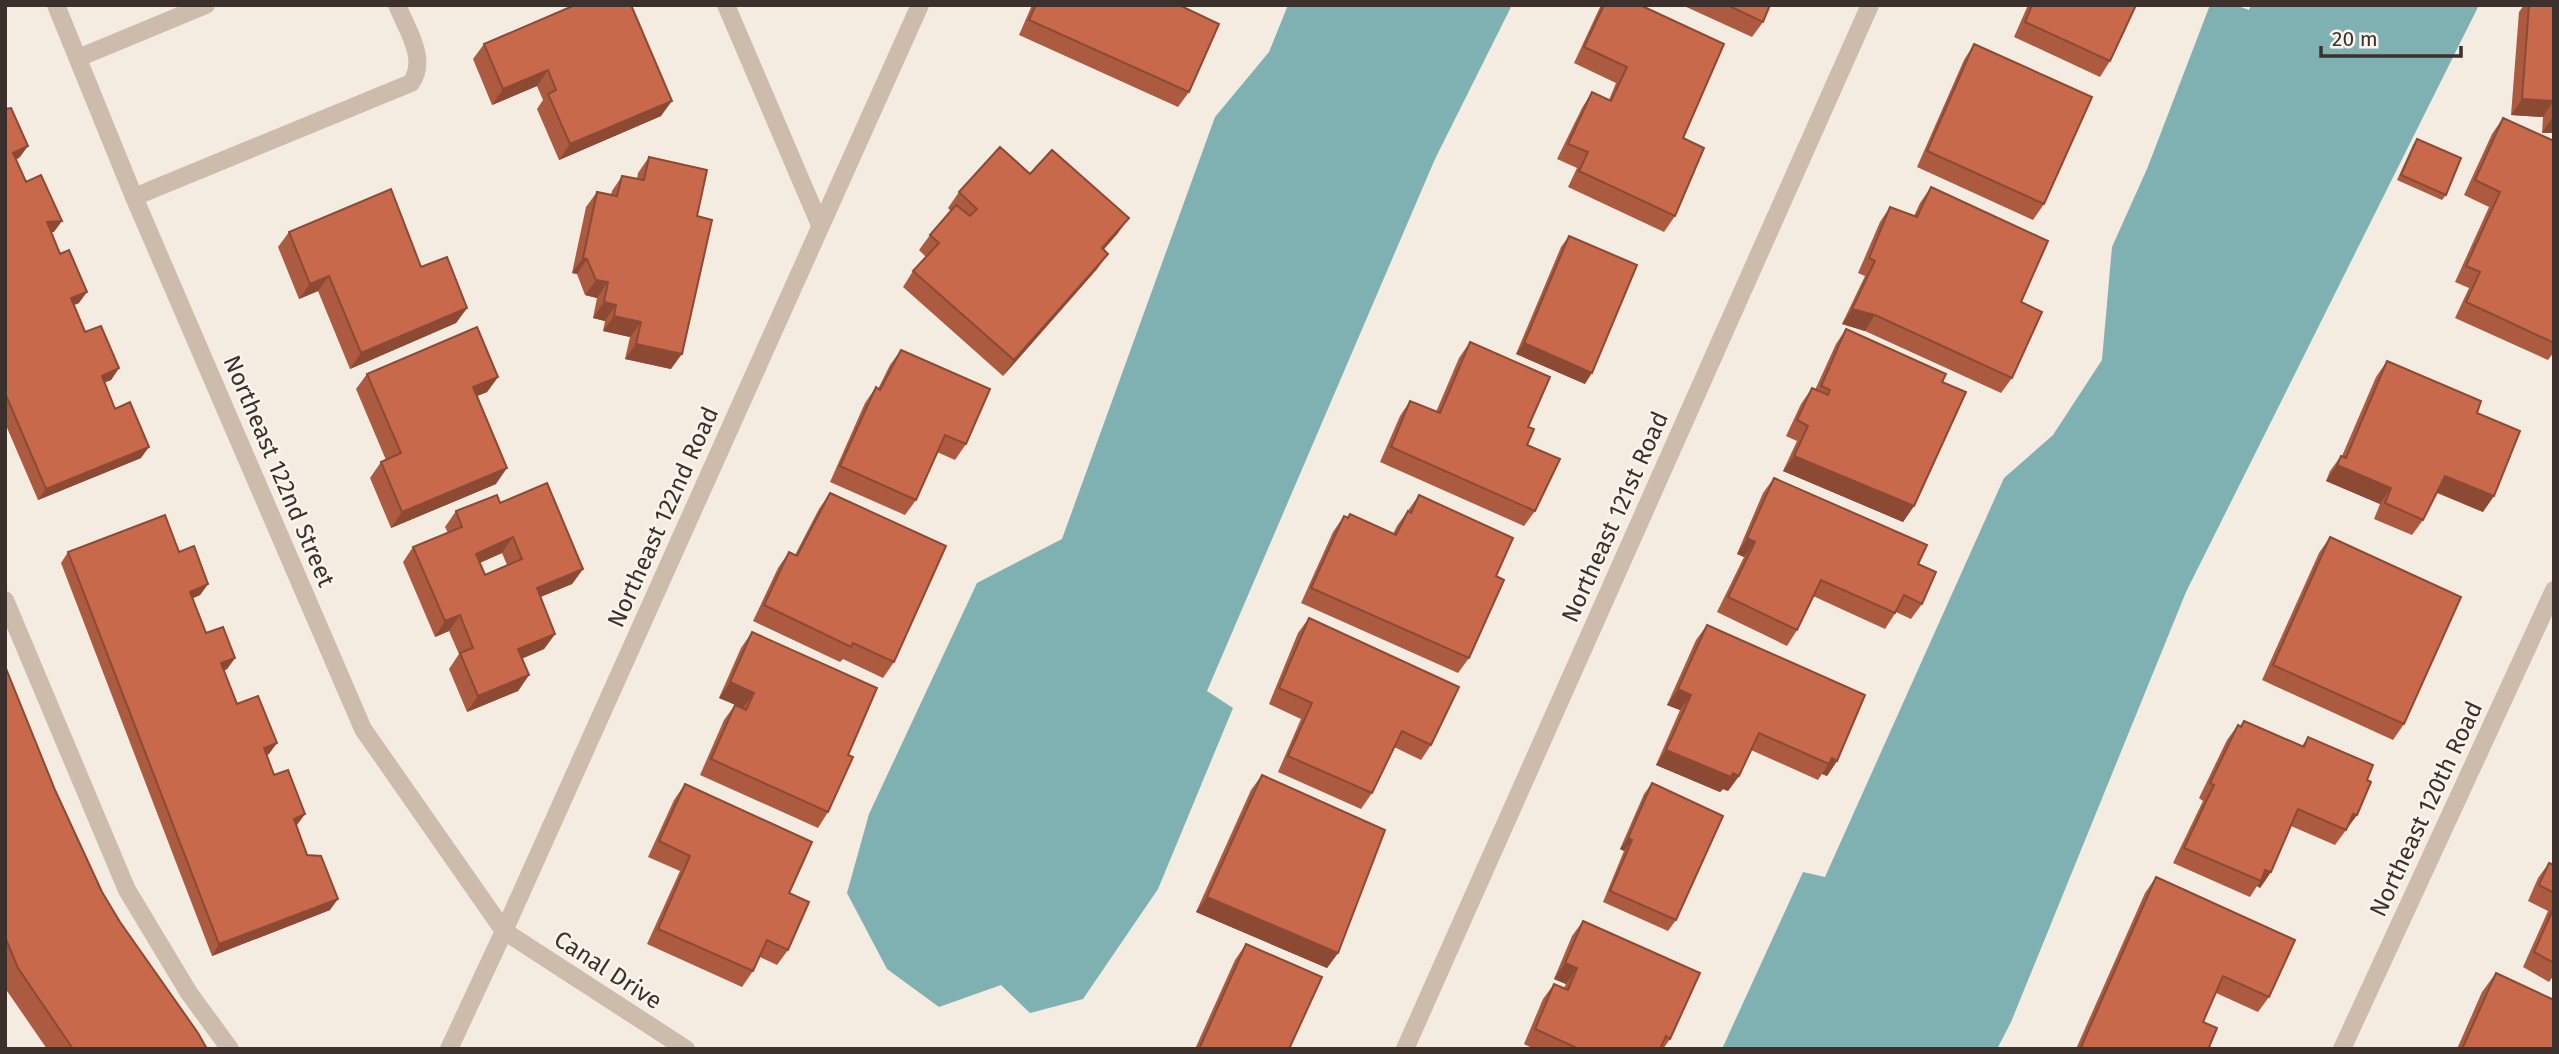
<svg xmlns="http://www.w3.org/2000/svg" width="2559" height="1054" viewBox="0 0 2559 1054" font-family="'Fira Sans',sans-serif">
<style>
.water{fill:#7fb0b2}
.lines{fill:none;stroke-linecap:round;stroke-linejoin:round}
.service{stroke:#cdbbac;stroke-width:18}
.minor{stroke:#cdbbac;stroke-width:18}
.wall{fill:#ac5a40;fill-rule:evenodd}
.shaded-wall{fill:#8c4a34}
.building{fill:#c8694b;stroke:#8c4a34;stroke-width:2;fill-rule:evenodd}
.labels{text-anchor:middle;stroke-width:5;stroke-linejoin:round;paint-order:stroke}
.street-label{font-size:24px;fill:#3b302b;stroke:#fbf5ee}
</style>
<rect width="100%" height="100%" fill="#f4ebe1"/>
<path class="water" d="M1288,5H1512L1435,159L1207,691L1233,708L1158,889L1083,999L1030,1013L1001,985L939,1007L887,969L847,893L869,814L977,583L1062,539L1215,117L1269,52Z
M2210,5H2235L2249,10L2251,5H2479L2186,592L2011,1022L1997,1049H1722L1803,872L1825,877L2004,478L2053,435L2102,360L2112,247L2147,169Z"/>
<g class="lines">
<path class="service" d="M78,58L206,5
M134,197L411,83C428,59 407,30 397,5
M5,600L127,890L189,993L230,1049"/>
<path class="minor" d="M56,5L134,197L363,729L504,931L686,1049
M726,5L820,225
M449,1049L504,931L920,5
M1405,1049L1870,5
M2342,1049L2554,590"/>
</g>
<path class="wall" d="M1032,5H1179L1189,92L1178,107L1019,35Z
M1601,5H1640L1683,138L1675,216L1664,232L1568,187L1577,168L1557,159L1582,108L1592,92L1609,100L1616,83L1574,63Z
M1682,5H1770L1763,22L1752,37Z
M2028,5H2136L2110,61L2100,77L2014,37Z
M2524,5H2554V133H2542L2543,117L2511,115L2519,12Z
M484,44L661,116L559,160L537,109L543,100L537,86L492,105L473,59Z
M1974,44L2044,204L2033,220L1917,167L1964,60Z
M5,109L20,157L16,160L26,182L54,232H51L79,303L74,305L85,332L119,368L111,380L104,382L115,409L141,458L38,500L5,423Z
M2503,118L2554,141V352L2548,360L2455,318L2469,288L2455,282L2489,207L2464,195L2492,134Z
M2417,139L2446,195L2442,200L2397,180L2413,145Z
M649,157L697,216L671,369L625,359L630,337L603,331L605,321L593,318L597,298L585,295L577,274L572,273L586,207L597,192L611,195L612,191L622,176L637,179L638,173Z
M1030,174L1118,233L1103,250L1097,269L1003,376L903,287L913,271L926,257L919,250L930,235L951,211L948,208L959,192Z
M1931,187L2021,302L2012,378L2001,393L1865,331L1842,324L1865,276L1858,273L1880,222L1890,207L1914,216L1920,203Z
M289,232L421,267L467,308L456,323L350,369L318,291L299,299L278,247Z
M1569,236L1585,384L1516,354L1561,247Z
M1846,329L1942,382L1914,506L1903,522L1783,471L1797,441L1786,436L1801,404L1812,388L1815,390L1836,344Z
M1470,342L1528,427L1527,445L1535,511L1524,526L1380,462L1400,416L1410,401L1436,412L1459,358Z
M901,350L966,444L955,460L937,452L916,500L905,515L830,482L865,403L876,387L878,389L890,365Z
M2387,361L2477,413L2483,512L2437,493L2423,520L2412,535L2374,519L2380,504L2326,481L2330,471L2341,456H2342L2376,377Z
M367,374L498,377L487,392L477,396L496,484L391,528L370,478L381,462L386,460L356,389Z
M1774,478L1918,564L1922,604L1911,619L1896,612L1885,629L1813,596L1797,630L1787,646L1717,612L1744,557L1737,554L1763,493Z
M830,493L894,662L883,678L843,659L840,662L753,621L778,568L789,552L795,555L819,509Z
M1419,495L1496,576L1469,658L1458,673L1301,603L1333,532L1344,516L1393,534L1397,526Z
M500,503L583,569L572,584L540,597L555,634L544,649L522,658L529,675L518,691L467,712L449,669L459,654L449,631L435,637L403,562L413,547L448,533L445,527L456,511ZM502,553L507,565L485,575L480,563Z
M2330,537L2404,724L2393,740L2262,680L2319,553Z
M68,552H179L208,584L200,595L193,598L206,633L235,658L227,669L224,671L237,704L269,754L266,755L274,775L305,814L296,825L330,910L212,956L61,563Z
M1309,618L1431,745L1421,760L1394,747L1372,793L1361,809L1278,772L1301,719L1269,704L1298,633Z
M1707,625L1837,761L1827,776L1822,774L1818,780L1751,750L1739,776L1728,791L1723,789L1720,792L1656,765L1680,710L1667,705L1696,640Z
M752,632L848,755L828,812L818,828L700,775L724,720L735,705L743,708L719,698L741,648Z
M5,666L55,790L102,892L120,922L207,1049H47L5,988Z
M2244,721L2302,746L2308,737L2367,780L2357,815L2335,845L2291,826L2271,872L2260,888L2257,886L2250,897L2173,863L2203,801L2199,798L2227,740L2238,725L2240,726Z
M1262,775L1338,953L1327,968L1196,912L1251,790Z
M1652,783L1676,920L1668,931L1603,902L1624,851L1620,849L1644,794Z
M685,784L789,893L788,950L777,965L760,957L753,971L742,987L647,944L680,871L648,857L674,800Z
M2549,863L2554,865V975L2549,982L2523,967L2548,911L2528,901L2538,878Z
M2156,877L2269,997L2258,1012L2216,993L2203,1022L2209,1047L2213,1049H2076L2145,893Z
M1583,921L1670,1039L1663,1049H1534L1524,1044L1543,999L1554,984L1564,988L1566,984L1554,979L1572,936Z
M1246,944L1289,1049H1195L1235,960Z
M2496,973L2554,1049H2457L2482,992Z"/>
<path class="shaded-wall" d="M548,70L537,86L492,105L503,89Z
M2522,99L2553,101L2543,117L2511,115Z
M672,101L661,116L559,160L570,144Z
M2553,117H2554V133H2542Z
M28,146L20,157L6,164L13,153Z
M1129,218L1118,233L1091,264L1102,248Z
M62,221L54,232L39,233L47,222Z
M1108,254L1097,269L1003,376L1014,360Z
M583,258L587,259L577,274L572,273Z
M329,276L318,291L299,299L310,284Z
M596,280L608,282L597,298L585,295Z
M87,292L79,303L63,309L71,298Z
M604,302L616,305L605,321L593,318Z
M467,308L456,323L350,369L361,353Z
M1852,309L1875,315L1865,331L1842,324Z
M614,316L641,322L630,337L603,331Z
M1524,343L1592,373L1585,384L1516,354Z
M636,344L682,354L671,369L625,359Z
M119,368L111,380L94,387L102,376Z
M498,377L487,392L462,402L473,387Z
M149,447L141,458L38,500L46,489Z
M1794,456L1914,506L1903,522L1783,471Z
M2337,465L2391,488L2380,504L2326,481Z
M507,468L496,484L391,528L402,512Z
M2445,476L2494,496L2483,512L2434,491Z
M513,537L502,553L465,569L476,554Z
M1747,538L1755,542L1744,557L1737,554Z
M583,569L572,584L526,603L537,588Z
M208,584L200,595L182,603L190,592Z
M460,615L449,631L435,637L445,621Z
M555,634L544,649L508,665L518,649Z
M235,658L227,669L214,674L221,663Z
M529,675L518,691L467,712L478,696Z
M730,682L754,693L743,708L719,698Z
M1678,689L1691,695L1680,710L1667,705Z
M277,743L269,754L256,759L264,748Z
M1666,750L1733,773L1739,776L1728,791L1723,789L1720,792L1656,765Z
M1832,758L1837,761L1827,776L1822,774Z
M305,814L297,825L286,830L294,819Z
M2353,814L2357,815L2345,831L2346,830Z
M1628,838L1632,840L1624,851L1620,849Z
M2265,870L2271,872L2260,888L2257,886L2261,881Z
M1207,897L1338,953L1327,968L1196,912Z
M338,899L330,910L212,956L219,944Z
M1565,963L1577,968L1566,984L1554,979Z"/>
<path class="building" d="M575,5H631L672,101L570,144L548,94L556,90L548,70L503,89L484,44Z
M1036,5H1179L1219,24L1189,92L1029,20Z
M1604,5H1640L1724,44L1683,138L1704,148L1675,216L1579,171L1588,152L1568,144L1592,92L1611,101L1627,67L1584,47Z
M1727,5H1770L1763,22Z
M2032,5H2136L2110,61L2025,22Z
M2529,5H2554V117H2553V101L2522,99Z
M1974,44L2092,97L2044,204L1927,151Z
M11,108L28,146L13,153L26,182L41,175L62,221L47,222L60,254L69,250L87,292L71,298L85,332L101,326L119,368L102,376L115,409L130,402L149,447L46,489L5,393V109Z
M2503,118L2554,141V343L2466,302L2480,272L2466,266L2500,192L2475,180Z
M2417,139L2461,158L2446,195L2401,175Z
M1000,147L1030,174L1052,150L1129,218L1102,248L1108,254L1014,360L913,271L939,243L930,235L956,205L970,216L977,209L959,192Z
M649,157L707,170L697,216L712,220L682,354L636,344L641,322L614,316L616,305L604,302L608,282L596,280L587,259L583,258L597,192L617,196L622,176L644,180Z
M1931,187L2048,241L2021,302L2042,312L2012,378L1875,315L1852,309L1875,261L1869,258L1890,207L1917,217Z
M391,189L421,267L447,257L467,308L361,353L329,276L310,284L289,232Z
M1569,236L1637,265L1592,373L1524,343Z
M477,327L498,377L473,387L507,468L402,512L381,462L401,453L367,374Z
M1846,329L1946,374L1942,382L1966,392L1914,506L1794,456L1808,426L1797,420L1812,388L1828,395L1830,390L1821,386Z
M1470,342L1550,377L1528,427L1534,429L1527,445L1560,459L1535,511L1391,447L1410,401L1440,413Z
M901,350L990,389L966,444L945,435L916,500L840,466L876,387L880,390Z
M2387,361L2481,401L2477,413L2520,431L2494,496L2445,476L2423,520L2385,503L2391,488L2337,465L2341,456L2346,458Z
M1774,478L1927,545L1918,564L1936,572L1922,604L1904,595L1895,613L1821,580L1797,630L1728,597L1755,542L1747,538Z
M547,483L583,569L537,588L555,634L518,649L529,675L478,696L460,653L473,648L460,615L445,621L413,547L462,527L456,511L497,495L500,503ZM513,537L522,559L485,575L476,554Z
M830,493L946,546L894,662L853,643L851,647L764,605L789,552L797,556Z
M1419,495L1513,538L1496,576L1504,580L1469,658L1311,588L1344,516L1348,518L1350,514L1396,535L1408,511L1411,513Z
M165,515L179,552L194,546L208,584L190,592L206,633L223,627L235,658L221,663L237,704L258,696L277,743L264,748L274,775L288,770L305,814L294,819L307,855L321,856L338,899L219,944L68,552Z
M2330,537L2461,597L2404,724L2273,665Z
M1309,618L1459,687L1431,745L1402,731L1372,793L1288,756L1312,703L1279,688Z
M1707,625L1865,695L1837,761L1832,758L1829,764L1759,733L1739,776L1733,773L1731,777L1666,750L1691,695L1678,689Z
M752,632L877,688L848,755L853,757L828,812L711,759L735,705L746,710L754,693L730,682Z
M5,666L55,790L102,892L120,922L198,1033L207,1049H73L18,968L5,937Z
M2244,721L2304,747L2308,737L2373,765L2367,780L2371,782L2357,815L2353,814L2346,830L2298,809L2271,872L2265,870L2261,881L2184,848L2214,785L2210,783L2238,725L2241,727Z
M1262,775L1385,830L1338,953L1207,897Z
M1652,783L1723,816L1676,920L1610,891L1632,840L1628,838Z
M685,784L812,842L789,893L809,902L788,950L767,940L753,971L658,929L690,856L659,841Z
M2549,863L2554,865V893L2539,885Z
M2156,877L2295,940L2269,997L2223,976L2203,1022L2217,1028L2209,1047L2213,1049H2085L2081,1047Z
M2554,907V963L2534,952Z
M1583,921L1700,973L1670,1039L1666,1036L1660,1049H1579L1535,1029L1554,984L1568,990L1577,968L1565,963Z
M1246,944L1322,977L1289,1049H1199Z
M2496,973L2554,1000V1049H2462Z"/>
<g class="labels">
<g class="street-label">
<text transform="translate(279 471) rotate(67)" y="8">Northeast 122nd Street</text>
<text transform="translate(663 517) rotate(-66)" y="8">Northeast 122nd Road</text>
<text transform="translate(1615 517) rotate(-66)" y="8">Northeast 121st Road</text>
<text transform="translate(2426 809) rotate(-65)" y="8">Northeast 120th Road</text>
<text transform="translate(608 970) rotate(33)" y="8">Canal Drive</text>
</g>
</g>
<rect width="2559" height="1054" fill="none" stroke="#3b302b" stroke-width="14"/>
<path d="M2321 46v10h140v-10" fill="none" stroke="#3b302b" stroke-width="3.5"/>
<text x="2332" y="46" font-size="21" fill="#3b302b" stroke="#fbf5ee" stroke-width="5" paint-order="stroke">20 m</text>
</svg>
